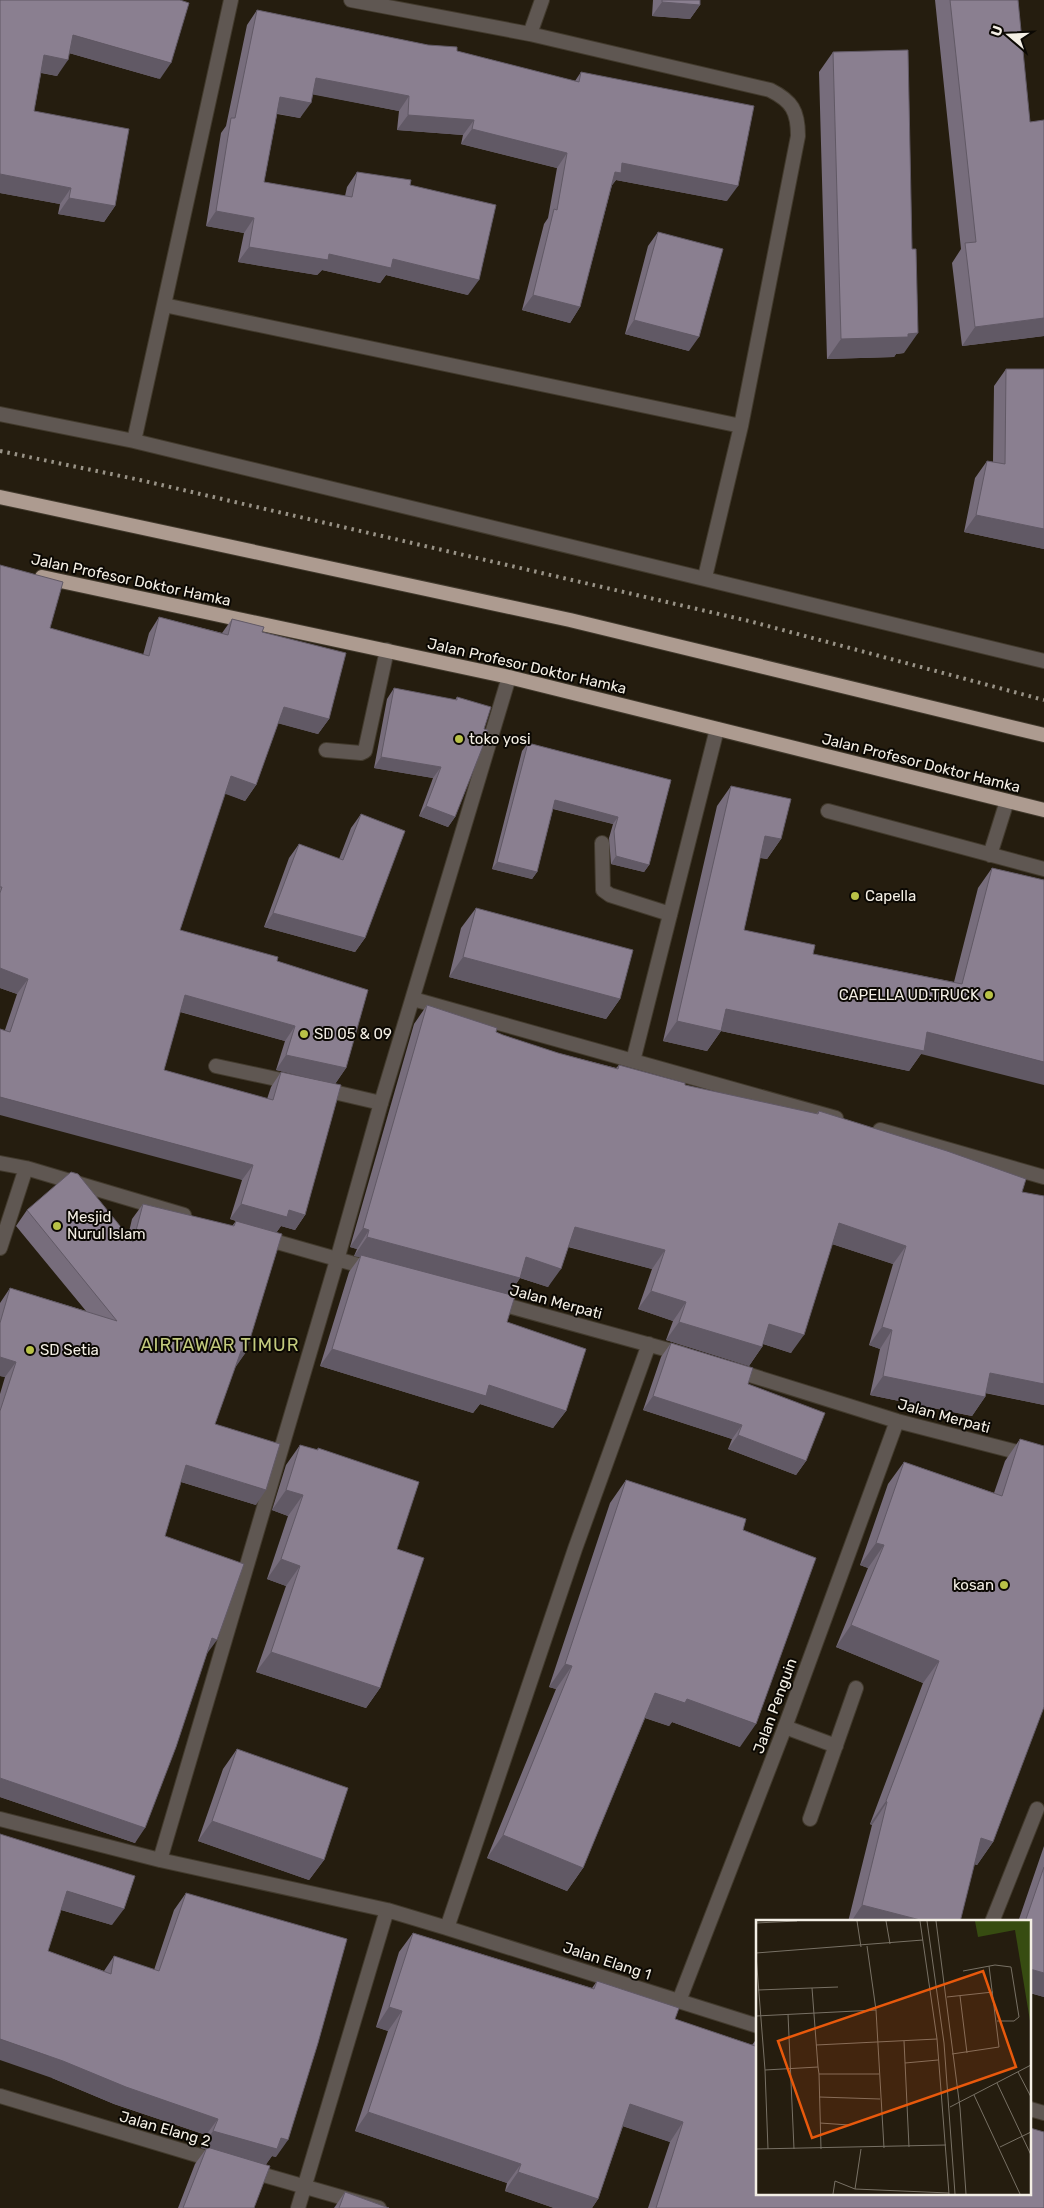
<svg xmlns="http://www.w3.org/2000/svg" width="1044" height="2208" viewBox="0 0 1044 2208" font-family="Rubik,sans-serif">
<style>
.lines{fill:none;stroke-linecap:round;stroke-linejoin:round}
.service-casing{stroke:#423a2d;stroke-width:16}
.minor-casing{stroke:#423a2d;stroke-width:16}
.trunk-casing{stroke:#423a2d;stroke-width:16}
.service{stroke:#5f5752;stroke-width:14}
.minor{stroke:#5f5752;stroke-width:14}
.trunk{stroke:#ad9b90;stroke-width:14}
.rail{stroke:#999387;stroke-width:4;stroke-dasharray:2.5 5;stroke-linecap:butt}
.wall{fill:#776d7c}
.shaded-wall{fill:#615965}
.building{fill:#8a7f90;stroke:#615965}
.poi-dot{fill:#b8c147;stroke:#0b0803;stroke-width:2}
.labels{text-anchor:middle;stroke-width:4;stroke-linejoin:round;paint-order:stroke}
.street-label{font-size:15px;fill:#f4efe5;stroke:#0b0803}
.poi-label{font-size:15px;fill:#f4efe5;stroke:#0b0803;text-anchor:start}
.quarter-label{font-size:18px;letter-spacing:1px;fill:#c2ca7d;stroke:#0b0803}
.inset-road{fill:none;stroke:#787165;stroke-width:1}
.view{fill:#e8590c;fill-opacity:0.15;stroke:#e8590c;stroke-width:2.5}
.inset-edge{fill:none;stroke:#f4efe5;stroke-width:2.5}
</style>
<rect width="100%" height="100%" fill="#251d0f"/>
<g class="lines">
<g class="service-casing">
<path id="service" d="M326,750L361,753L365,751L387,650
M828,811L1044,869
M602,843L603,890L610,895L670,914
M990,855L1007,801
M216,1066L295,1083
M321,1089L381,1103
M785,1727L836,1746
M810,1819L856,1688"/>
</g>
<g class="minor-casing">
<path id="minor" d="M351,0L530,34L770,90C792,101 798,111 798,136L741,426L705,577
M530,34L542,0
M164,305L741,426
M0,414L134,441L1044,661
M134,441L231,0
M413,999L836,1118
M633,1061L717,729
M880,1130L1044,1177
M0,1163L26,1168L184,1215
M263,1238L372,1269
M0,1248L26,1168
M494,1302L683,1354
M734,1370L897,1421L1044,1459
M0,1819L160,1860L387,1910
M160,1860L337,1260L381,1103L509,677
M992,1922L1037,1809
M447,1928L758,2026
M679,2001L785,1727L897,1421
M0,2096L217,2161
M1030,2109L1044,2113
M250,2171L379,2208
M298,2208L387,1910L447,1928L575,1549L649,1344"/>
</g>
<g class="trunk-casing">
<path id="trunk" d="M0,497L570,620L1044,735
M42,577L509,677L1044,810"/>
</g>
<use href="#service" class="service"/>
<use href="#minor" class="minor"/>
<use href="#trunk" class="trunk"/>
<path class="rail" d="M0,451L140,480L749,621L1044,700"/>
</g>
<path class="wall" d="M0,0L160,79L69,53L57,76L41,73L34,111L115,206L104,222L58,214L60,204L0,193Z
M653,0H700V5L690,19L652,16Z
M935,0H1018L1044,336L962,346L952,263L961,249Z
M257,10L457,51L575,81L581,72L727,201L616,180L612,185L580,307L570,323L522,310L544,224L548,218L557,168L461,144L463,135L397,130L399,111L313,94L300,118L277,114L264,182L345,196L347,187L357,172L410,185L468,295L386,275L380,283L322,270L317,275L238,262L244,233L206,226L221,133L226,126L247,25Z
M833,52L904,353L896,354L894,357L827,359L819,72Z
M658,232L689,351L625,334L648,246Z
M1006,369L1044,549L964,532L975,478L987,461L993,462L994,386Z
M0,565L50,628L143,655L149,633L159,617L222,633L232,619L262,632L329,719L318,734L278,723L256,785L245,801L225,793L180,930L277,961L346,1068L335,1084L276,1070L285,1041L180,1012L164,1070L267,1099L271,1087L281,1072L305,1215L295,1230L281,1226L276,1233L246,1352L235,1367L215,1424L256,1505L181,1482L165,1536L206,1655L135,1843L0,1797V1394L5,1377L0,1376V1303L10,1288L86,1311L16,1226L27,1210L128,1236L132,1219L143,1204L232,1226L236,1221L230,1219L242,1180L5,1030L17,994L0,988Z
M394,688L455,700L457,697L455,817L448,827L419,816L433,778L374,768L387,699Z
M528,743L671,780L649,865L644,872L611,864L609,838L613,824L553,809L537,872L532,879L492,869L522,751Z
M731,786L781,839L767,859L760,858L744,930L813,954L954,982L978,888L992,868L1044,880L909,1071L721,1031L707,1051L663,1041L717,806Z
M361,814L365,938L355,952L264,927L289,858L299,844L339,859L351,828Z
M476,908L620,999L606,1019L449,977L461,928Z
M427,1005L503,1035L558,1053L616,1068L619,1065L685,1085L816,1114L819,1111L1022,1192L1044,1405L985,1393V1397L972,1416L870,1395L880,1349L869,1345L893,1264L832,1244L791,1353L763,1344L762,1347L749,1366L666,1340L673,1321L638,1309L652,1269L568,1247L548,1287L520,1278L509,1295L507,1322L566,1411L553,1428L480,1404L473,1413L320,1366L349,1272L360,1257L354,1256L357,1249L350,1247L414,1024Z
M671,1343L806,1461L796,1475L728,1449L732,1439L643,1410L661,1357Z
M1020,1439L993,1842L977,1865L974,1864L960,1922H848L872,1825L870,1824L923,1683L836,1647L868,1568L860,1565L888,1484L904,1462L994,1493L1005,1461Z
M300,1445L317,1450L318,1448L397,1549L380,1688L366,1708L256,1672L286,1586L267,1579L288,1516L272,1510L286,1465Z
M626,1480L743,1530L740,1747L672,1722L669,1726L645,1718L583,1868L567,1891L487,1858L556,1689L549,1687L610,1503Z
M237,1749L324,1860L309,1880L198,1841L223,1769Z
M0,1834L112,1925L61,1910L48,1951L104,1971L114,1956L154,1970L174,1910L186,1893L276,2157L272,2156L266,2164L254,2208H178L195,2164L206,2149L201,2148L206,2135L114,2104L52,2078Z
M1044,1846V1997L1030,1993V1922H1018Z
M413,1933L592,1988L597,1981L675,2019L752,2045L758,2037L1044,2208H648L670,2142L623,2126L598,2199L592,2208H554L505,2191L507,2183L355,2131L388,2031L376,2027L399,1952Z
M345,2192L389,2208H334Z"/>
<path class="shaded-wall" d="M662,2L700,5L690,19L652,16Z
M73,35L171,63L160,79L62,51Z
M44,55L68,60L57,76L33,71Z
M316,78L409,96L399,111L305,93Z
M280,97L311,103L300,118L270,112Z
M408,115L474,120L463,135L397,130Z
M472,129L567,153L557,168L461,144Z
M622,163L738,186L727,201L616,180L610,188L615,172Z
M0,174L71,188L60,204L0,193Z
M69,198L115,206L104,222L58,214Z
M216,211L254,218L244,233L206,226Z
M249,247L393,259L479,280L468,295L386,275L380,283L322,270L317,275L238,262Z
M533,295L580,307L570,323L522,310Z
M1044,318V336L962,346L975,327Z
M634,320L699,337L689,351L625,334Z
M918,333L904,353L896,354L894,357L827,359L841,339Z
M976,515L1044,529V549L964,532Z
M284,707L329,719L318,734L273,722Z
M381,757L441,767L433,778L374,768Z
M231,776L256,785L245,801L220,792Z
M555,800L618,817L613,824L550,808Z
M426,806L455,817L448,827L419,816Z
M765,836L781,839L767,859L751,856Z
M616,856L649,865L644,872L611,864Z
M497,862L537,872L532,879L492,869Z
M273,913L365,938L355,952L264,927Z
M463,957L620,999L606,1019L449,977Z
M0,968L28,979L17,994L0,988Z
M185,995L295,1026L285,1041L174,1010Z
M726,1009L927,1032L1044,1062V1085L921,1054L909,1071L721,1031L707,1051L663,1041L677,1021Z
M286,1055L346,1068L335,1084L276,1070Z
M0,1097L253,1165L242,1180L0,1115Z
M241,1204L289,1210L305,1215L295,1230L281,1226L276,1233L230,1219Z
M839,1223L906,1246L893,1264L826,1242Z
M575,1227L665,1250L652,1269L562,1245Z
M363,1228L369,1230L357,1249L350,1247Z
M367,1237L520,1278L507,1297L361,1255L360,1257L354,1256Z
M526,1257L561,1269L548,1287L514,1276Z
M651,1291L686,1302L673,1321L638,1309Z
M679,1322L762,1347L749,1366L666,1340Z
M769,1324L804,1335L791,1353L757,1342Z
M882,1327L892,1330L880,1349L869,1345Z
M332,1349L489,1385L566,1411L553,1428L480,1404L473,1413L320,1366Z
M241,1351L246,1352L235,1368Z
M0,1357L16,1362L5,1377L0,1376Z
M990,1373L1044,1384V1405L977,1391Z
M883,1376L985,1397L972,1416L870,1395Z
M653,1396L742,1425L732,1439L643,1410Z
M738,1435L806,1461L796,1475L728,1449Z
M186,1465L266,1490L256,1505L175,1480Z
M286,1490L303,1495L288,1516L272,1510Z
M876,1543L884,1545L868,1568L860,1565Z
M281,1559L300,1566L286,1586L267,1579Z
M851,1625L939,1661L923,1683L836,1647Z
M212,1638L217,1640L206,1655Z
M271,1652L380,1688L366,1708L256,1672Z
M565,1664L572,1666L556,1689L549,1687Z
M655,1693L687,1699L756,1724L740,1747L672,1722L669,1726L639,1716Z
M0,1778L145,1828L135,1843L0,1797Z
M886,1801L887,1802L872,1825L870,1824Z
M212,1821L324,1860L309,1880L198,1841Z
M503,1835L583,1868L567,1891L487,1858Z
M981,1838L993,1842L977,1865L965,1860Z
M67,1891L124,1909L112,1925L55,1908Z
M862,1905L928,1922H851Z
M1030,1969L1044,1973V1997L1030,1993Z
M389,2007L402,2011L388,2031L376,2027Z
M0,2039L63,2061L218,2119L206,2135L114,2104L52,2078L0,2060Z
M630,2104L683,2122L670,2142L616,2124Z
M368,2112L521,2164L507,2183L355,2131Z
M213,2131L281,2138L288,2140L276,2157L272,2156L265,2166L201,2148Z
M518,2172L598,2199L592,2208H554L505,2191Z"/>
<path class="building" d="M0,0H180L189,3L171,63L73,35L68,60L44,55L34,111L129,129L115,206L69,198L71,188L0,174Z
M662,0H700V5L662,2Z
M950,0H1018L1030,122L1044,120V318L975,327L965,243L976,242Z
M257,10L428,45L457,47V51L579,82L581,72L754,106L738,186L622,163L621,173L615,172L580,307L533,295L554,209L557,210L567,153L472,129L474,120L408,115L409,96L316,78L311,103L280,97L264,182L352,197L357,172L411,180L410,185L496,205L479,280L393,259L391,268L329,254L328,260L249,247L254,218L216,211L231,118H235Z
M908,50L912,249H916L918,333L908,334V337L841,339L833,52Z
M658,232L723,249L699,337L634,320Z
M1006,369H1044V529L976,515L987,461L1005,464Z
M0,565L63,582L50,628L149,656L159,617L228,635L232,619L264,627L262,632L346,653L329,719L284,707L256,785L231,776L180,930L278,957L277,961L368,990L346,1068L286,1055L295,1026L185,995L164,1070L273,1100L281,1072L341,1085L305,1215L289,1210L287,1217L241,1204L253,1165L0,1097V1029L10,1032L28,979L0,968V893L2,887H0Z
M394,688L457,700V697L491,707L484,729L488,730L483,746L455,817L426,806L441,767L381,757Z
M528,743L671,780L649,865L616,856L614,831L618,817L555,800L537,872L497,862Z
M731,786L791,799L781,839L765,836L744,930L815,945L813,954L962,984L992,868L1044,880V1062L927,1032L924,1051L726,1009L721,1031L677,1021Z
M361,814L405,831L365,938L273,913L299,844L343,860Z
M476,908L633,950L620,999L463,957Z
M427,1005L497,1028L496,1032L503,1035L558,1053L618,1069L619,1065L685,1083V1085L818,1114L819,1111L947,1151L1026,1179L1022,1192L1044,1196V1384L990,1373L985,1397L883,1376L892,1330L882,1327L906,1246L839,1223L804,1335L769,1324L762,1347L679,1322L686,1302L651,1291L665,1250L575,1227L561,1269L526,1257L520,1278L367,1237L369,1230L363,1228Z
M71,1172L78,1174L133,1242L143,1204L234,1226L236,1221L282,1234L246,1352L241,1351L215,1424L280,1444L266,1490L186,1465L165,1536L244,1564L217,1640L212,1638L176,1747L145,1828L0,1778V1411L16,1362L0,1357V1323L10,1288L117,1321L27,1210Z
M361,1255L515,1296L507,1322L586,1349L566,1411L489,1385L486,1396L332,1349Z
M671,1343L753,1368L748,1384L825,1413L806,1461L738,1435L742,1425L653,1396Z
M1020,1439L1044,1446V1707L993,1842L981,1838L960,1922H928L862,1905L887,1802L886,1801L939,1661L851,1625L884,1545L876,1543L904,1462L1002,1496Z
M300,1445L318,1450V1448L419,1482L397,1549L424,1558L380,1688L271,1652L300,1566L281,1559L303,1495L286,1490Z
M626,1480L746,1519L743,1530L816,1558L756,1724L687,1699L685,1703L655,1693L583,1868L503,1835L572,1666L565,1664Z
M237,1749L348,1788L324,1860L212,1821Z
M0,1834L135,1876L124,1909L67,1891L48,1951L111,1974L114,1956L159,1971L186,1893L347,1939L318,2043L288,2140L281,2138L277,2149L213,2131L218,2119L126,2087L63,2061L0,2039Z
M1044,1867V1973L1030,1969V1922H1025Z
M413,1933L594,1989L597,1981L679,2008L675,2019L755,2046L758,2038V2194H1030V2128L1044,2132V2208H656L683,2122L630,2104L598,2199L518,2172L521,2164L368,2112L402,2011L389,2007Z
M207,2147L270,2166L254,2208H183Z
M345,2192L389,2208H339Z"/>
<g class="poi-dot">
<circle cx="459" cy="739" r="5"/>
<circle cx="855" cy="896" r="5"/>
<circle cx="989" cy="995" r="5"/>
<circle cx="304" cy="1034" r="5"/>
<circle cx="57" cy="1226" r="5"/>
<circle cx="30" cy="1350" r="5"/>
<circle cx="1004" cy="1585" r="5"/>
</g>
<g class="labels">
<g class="street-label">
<text transform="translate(131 580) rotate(12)" y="5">Jalan Profesor Doktor Hamka</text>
<text transform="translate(527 666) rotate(13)" y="5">Jalan Profesor Doktor Hamka</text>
<text transform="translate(921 763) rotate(14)" y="5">Jalan Profesor Doktor Hamka</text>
<text transform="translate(556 1302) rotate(15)" y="5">Jalan Merpati</text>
<text transform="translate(944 1416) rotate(15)" y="5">Jalan Merpati</text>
<text transform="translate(775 1706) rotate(-70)" y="5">Jalan Penguin</text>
<text transform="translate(607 1961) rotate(18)" y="5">Jalan Elang 1</text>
<text transform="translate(165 2129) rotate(16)" y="5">Jalan Elang 2</text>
</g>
<g class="poi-label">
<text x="469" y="744">toko yosi</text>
<text x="865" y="901">Capella</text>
<text x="979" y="1000" text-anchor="end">CAPELLA UD.TRUCK</text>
<text x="314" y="1039">SD 05 &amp; 09</text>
<text x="67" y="1222">Mesjid<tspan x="67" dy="17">Nurul Islam</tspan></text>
<text x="40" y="1355">SD Setia</text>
<text x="994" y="1590" text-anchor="end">kosan</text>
</g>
<g class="quarter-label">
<text x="220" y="1351">AIRTAWAR TIMUR</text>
</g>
</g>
<g transform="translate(756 1920)">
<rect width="275" height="275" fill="#251d0f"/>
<path d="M219,1H275V107L259,10L222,17Z" fill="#374c11"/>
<path class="inset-road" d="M101,1L105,27M130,1L134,24M164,1L181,119L193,274M171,1L188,123L199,274M180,1L204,188L210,274M0,3L41,1M111,26L120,90L128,228M0,33L167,20M0,35L9,150L12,229M207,51L239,45L255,47L263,97L258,101H241M56,68L62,147M2,70L82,67M204,76L211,133M191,77L237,72M32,94L38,229M0,96L120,90M148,121L153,227M60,125L181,119M196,134L243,127L233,46M149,143L182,140M9,150L62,147L63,154H123M262,152L275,177M63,154L65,229M241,163L275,235M218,175L264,274M63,177L124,179M194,187L275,145M64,203L93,205M244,227L275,212M0,229L190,225M105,229L99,269L193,273M77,274L79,261L99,269"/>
<path class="view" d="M227,51L260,147L56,218L22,121Z"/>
<rect width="275" height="275" class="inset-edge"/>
</g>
<g transform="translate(1009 35) rotate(289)" stroke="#0b0803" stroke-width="4" paint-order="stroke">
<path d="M0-4L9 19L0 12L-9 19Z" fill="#f4efe5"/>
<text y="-8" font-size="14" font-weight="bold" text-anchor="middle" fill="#f4efe5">U</text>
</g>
</svg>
